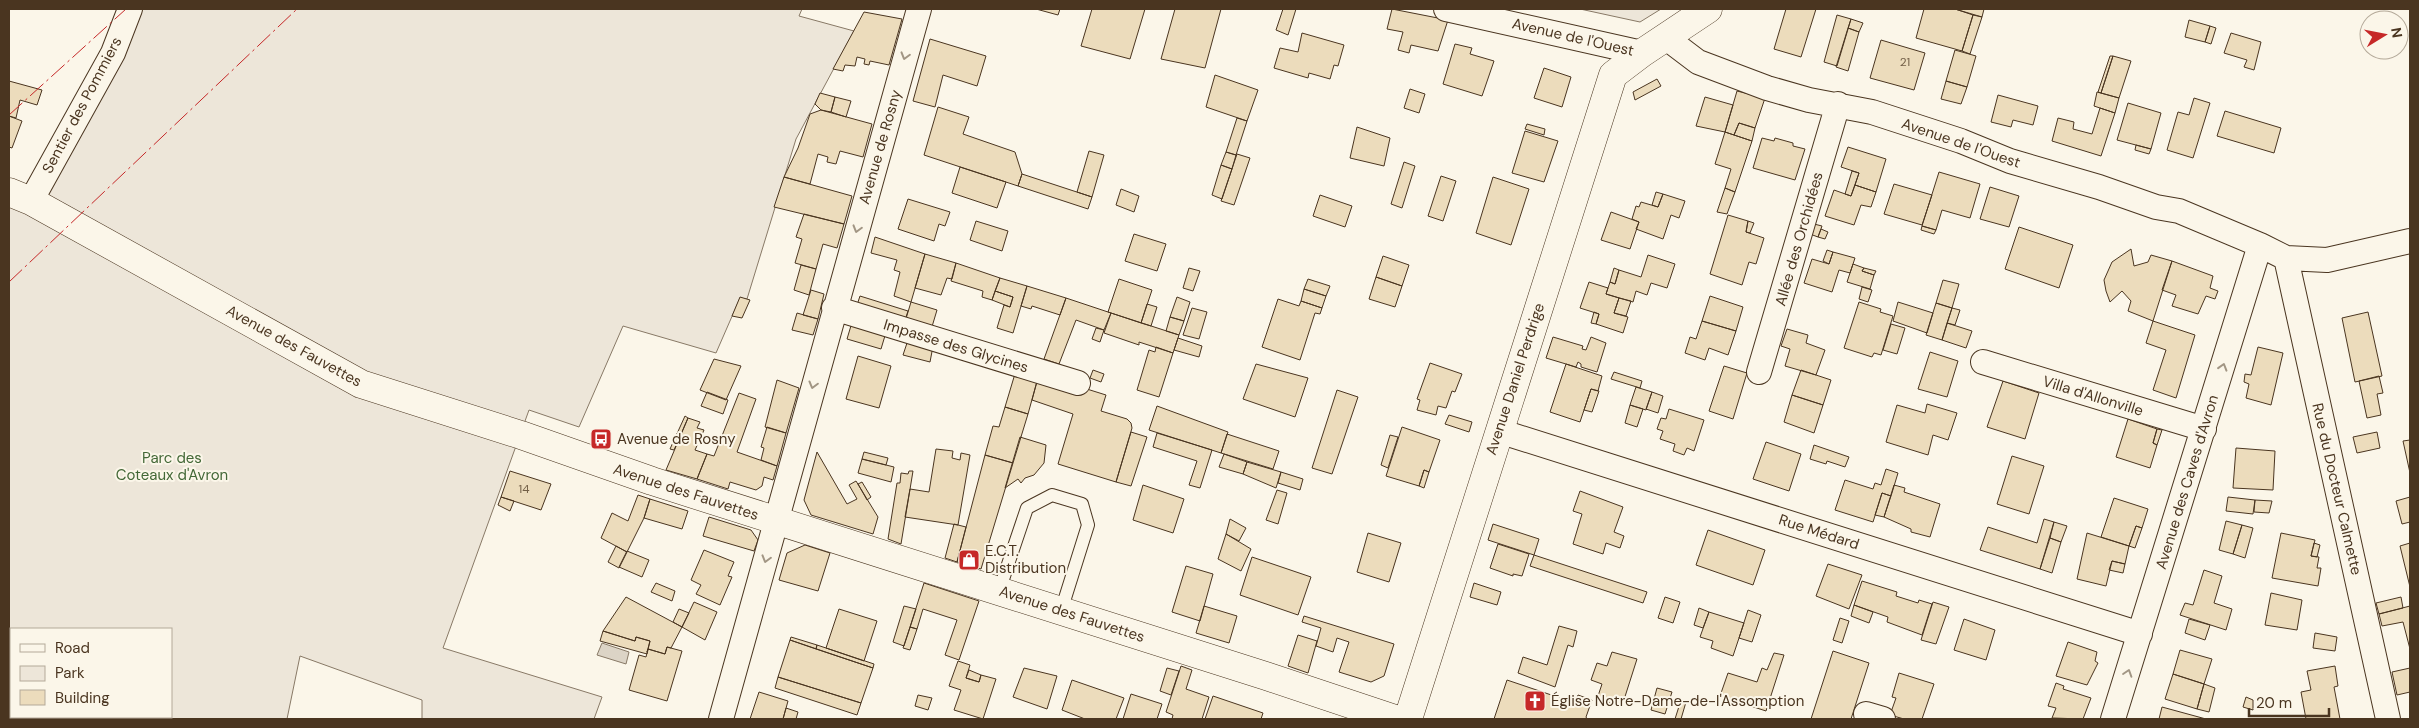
<svg xmlns="http://www.w3.org/2000/svg" width="2419" height="728" viewBox="0 0 2419 728" font-family="'DM Sans',sans-serif">
<style>
.green{fill:#ede6d9;stroke:#887966;fill-rule:evenodd}
.water{fill:#dcd4c6;stroke:#887966}
.building{fill:#ecdcbc;stroke:#4a3520}
.lines{fill:none;stroke-linecap:round;stroke-linejoin:round}
.lane-casing{stroke:#4a3520;stroke-width:14}
.street-casing{stroke:#4a3520;stroke-width:26}
.secondary-casing{stroke:#4a3520;stroke-width:29}
.lane{stroke:#fbf6e9;stroke-width:12}
.street{stroke:#fbf6e9;stroke-width:24}
.secondary{stroke:#fbf6e9;stroke-width:28}
.power{stroke:#c62828;stroke-width:1;stroke-dasharray:18 4 2.5 4;stroke-linecap:butt}
.oneway{stroke:#a29684}
.labels{text-anchor:middle;stroke-width:4;stroke-linejoin:round;paint-order:stroke}
.number-label{font-size:12px;fill:#725f47}
.street-label{font-size:15px;fill:#4a3520;stroke:#fbf6e9}
.poi-label{font-size:15px;fill:#4a3520;stroke:#fbf6e9;text-anchor:start}
.park-label{font-size:15px;fill:#436837;stroke:#fbf6e9}
</style>
<rect width="100%" height="100%" fill="#fbf6e9"/>
<path class="green" d="M130,9H802L799,16L854,31L796,139L747,299L740,298L716,353L623,326L579,427L529,410L443,648L602,697L594,719H422V700L300,656L287,719H9V192L31,200ZM11,629H171V717H11Z
M1580,9H1661L1640,22Z"/>
<path class="water" d="M602,643L629,652L626,664L597,655Z"/>
<path class="building" d="M1036,9H1060L1058,15Z
M1092,9H1145L1130,59L1081,46Z
M1175,9H1221L1205,68L1161,59Z
M1283,9H1296L1288,35L1276,30Z
M1392,9L1448,20L1438,51L1411,45L1409,53L1398,50L1403,32L1387,29Z
M1786,9H1816L1801,57L1774,49Z
M1924,9H1955L1973,15L1962,51L1916,38Z
M1955,9H1984L1982,17Z
M864,12L902,19L889,65L870,61L869,65L864,64L865,59L857,57L855,66L845,65L843,71L833,69Z
M1837,15L1851,19L1837,66L1824,62Z
M1973,15L1982,17L1970,54L1962,51Z
M1851,19L1863,23L1859,32L1848,28Z
M2189,20L2210,26L2205,42L2185,37Z
M2210,26L2216,28L2211,44L2205,42Z
M1848,28L1859,32L1848,71L1836,67Z
M1302,33L1344,45L1338,66L1334,65L1330,79L1309,73L1308,78L1274,68L1280,48L1298,52Z
M2231,33L2261,42L2254,70L2244,67L2247,60L2224,53Z
M930,39L986,56L977,86L943,75L935,107L913,101Z
M1881,40L1925,53L1914,90L1870,78Z
M1455,44L1472,48L1470,54L1494,61L1482,96L1443,84Z
M1955,50L1976,56L1967,87L1946,81Z
M2110,56H2113L2101,93L2098,92Z
M2113,56L2131,61L2119,98L2101,93Z
M1544,68L1571,77L1562,107L1534,98Z
M1215,75L1258,90L1247,121L1206,107Z
M1657,79L1661,86L1635,100L1633,92Z
M9,81L42,90L37,105L20,100L16,118L9,116Z
M1946,81L1967,87L1961,104L1941,99Z
M1410,89L1425,94L1419,113L1404,108Z
M1737,91L1765,98L1755,128L1739,123L1734,135L1725,132Z
M2097,92L2119,98L2115,113L2094,106Z
M820,93L835,97L831,112L821,110L815,104Z
M1998,95L2038,106L2033,125L2013,120L2011,127L1991,122Z
M835,97L851,101L846,117L831,112Z
M1705,97L1733,105L1725,132L1696,126Z
M2194,98L2210,103L2193,158L2167,150L2178,112L2189,115Z
M2128,103L2161,113L2151,149L2117,140Z
M938,107L969,117L963,134L1015,152L1022,174L1018,186L924,155Z
M2100,108L2115,113L2101,156L2052,141L2058,118L2074,122L2073,129L2092,134Z
M821,110L872,124L863,157L840,151L836,164L827,162L828,157L818,154L810,184L784,177L798,148L810,114Z
M2225,111L2281,128L2274,153L2217,136Z
M9,116L22,121L12,148L9,147Z
M1237,118L1247,121L1236,155L1226,152Z
M1739,123L1755,128L1752,141L1734,135Z
M1527,124L1545,129L1544,135L1525,129Z
M1357,127L1390,138L1384,166L1350,158Z
M1525,131L1558,141L1544,182L1512,173Z
M1725,132L1752,141L1735,192L1725,188L1731,169L1715,164Z
M1762,138L1774,141L1775,138L1793,143V146L1805,149L1795,180L1753,168Z
M2136,145L2151,149L2149,154L2135,150Z
M1848,147L1886,159L1876,192L1855,185L1859,173L1841,167Z
M1089,151L1104,155L1092,197L1077,192Z
M1226,152L1236,155L1232,169L1221,165Z
M1237,154L1250,158L1234,205L1221,201Z
M1404,162L1415,166L1402,208L1391,204Z
M1221,165L1232,169L1222,199L1212,195Z
M960,167L1006,182L997,208L952,193Z
M1852,171L1859,173L1851,196L1845,194Z
M1939,172L1980,184L1970,218L1942,210L1936,230L1922,226Z
M1022,174L1092,197L1088,209L1018,186Z
M1441,176L1456,181L1443,221L1428,216Z
M784,177L852,196L844,224L774,207Z
M1493,177L1529,189L1511,245L1476,233Z
M1894,184L1932,195L1922,225L1884,214Z
M1855,185L1876,192L1871,207L1861,205L1854,225L1825,216L1834,190L1851,196Z
M1990,187L2019,196L2009,227L1980,219Z
M1725,188L1735,192L1727,214L1717,212Z
M1121,189L1139,196L1134,212L1116,205Z
M1656,192L1663,194L1658,207L1652,205Z
M1663,194L1685,201L1679,218L1671,215L1663,239L1636,229L1639,222L1632,219L1636,206L1639,207L1641,202L1658,207Z
M1320,195L1352,206L1345,227L1313,216Z
M908,199L950,212L945,226L939,224L934,241L898,229Z
M1611,212L1639,222L1630,249L1601,240Z
M804,214L844,224L837,248L823,244L816,269L795,263L802,239L796,237Z
M1728,215L1748,221L1746,232L1764,238L1756,264L1749,262L1742,285L1710,274Z
M976,221L1008,231L1002,251L970,240Z
M1748,221L1754,223L1750,233L1746,232Z
M1814,224L1822,226L1818,237L1810,234Z
M1922,226L1936,230L1934,234L1921,230Z
M2019,227L2073,245L2059,288L2005,269Z
M1821,229L1828,232L1825,239L1818,237Z
M1134,234L1166,244L1157,271L1125,261Z
M875,237L925,254L911,302L894,296L900,272L894,270L897,260L871,253Z
M2131,249L2134,266L2148,262L2151,255L2172,261L2153,321L2128,311L2131,301L2122,291L2110,302L2106,291L2104,280L2112,262Z
M1827,250L1833,252L1829,264L1823,261Z
M1833,252L1855,258L1850,273L1839,270L1832,292L1804,283L1812,259L1829,264Z
M925,254L956,263L952,279L947,278L941,295L915,288Z
M1648,255L1675,264L1667,288L1651,283L1647,295L1636,291L1633,302L1606,294L1610,282L1615,284L1619,270L1641,277Z
M1383,256L1409,265L1402,286L1376,277Z
M2172,261L2213,276L2210,288L2218,291L2215,299L2206,296L2198,314L2172,306L2176,295L2162,290Z
M956,263L1000,278L992,300L982,297L983,291L951,281Z
M1853,264L1864,268L1862,271L1874,275L1870,289L1847,282Z
M801,265L816,269L809,295L794,290Z
M1189,268L1200,271L1193,291L1183,288Z
M1614,268L1619,270L1615,284L1610,282Z
M1864,268L1876,271L1874,275L1862,271Z
M1376,277L1402,286L1395,307L1369,299Z
M1000,278L1027,286L1013,333L997,328L1004,305L1010,307L1013,297L995,291Z
M1119,279L1152,290L1141,323L1108,312Z
M1308,279L1330,286L1326,296L1304,289Z
M1943,280L1959,284L1952,308L1936,303Z
M1589,282L1608,288L1606,294L1619,298L1614,313L1628,317L1623,333L1596,324L1599,314L1580,308Z
M1027,286L1066,298L1060,315L1032,306L1031,309L1021,306Z
M1862,287L1872,290L1868,302L1859,299Z
M1304,289L1326,296L1322,308L1301,301Z
M811,290L824,294L818,319L803,315Z
M995,291L1013,297L1010,307L992,300Z
M860,296L908,311L904,323L856,308Z
M1710,296L1743,307L1736,331L1702,321Z
M740,297L750,300L742,318L732,316Z
M1177,297L1190,302L1184,321L1170,317Z
M1066,298L1111,313L1104,330L1076,320L1059,364L1044,359Z
M1619,298L1631,301L1626,316L1614,313Z
M1278,299L1299,306L1301,301L1322,308L1320,314L1315,313L1300,360L1262,347Z
M911,302L937,310L931,330L905,322Z
M1859,302L1881,309L1880,312L1893,316L1881,355L1874,353L1872,357L1844,348Z
M1898,302L1933,313L1927,333L1893,321Z
M1936,303L1952,308L1942,340L1926,335Z
M1147,304L1157,307L1151,326L1141,323Z
M1192,308L1207,312L1199,339L1183,335Z
M1952,308L1960,310L1955,325L1947,323Z
M1594,312L1599,314L1596,324L1591,323Z
M2368,312L2382,376L2355,382L2342,318Z
M797,313L818,319L813,335L792,330Z
M1111,313L1179,335L1173,353L1139,342V345L1104,333Z
M1170,317L1184,321L1179,335L1166,331Z
M853,319L887,329L881,349L847,339Z
M1702,321L1736,331L1728,355L1709,348L1705,360L1685,353L1690,337L1696,339Z
M2153,321L2195,335L2176,398L2153,390L2166,350L2146,343Z
M1947,323L1972,331L1966,348L1942,340Z
M1891,324L1905,328L1897,354L1883,350Z
M1096,328L1104,330L1100,342L1092,339Z
M1787,329L1808,335L1806,343L1825,350L1816,375L1785,366L1790,349L1781,346Z
M910,334L934,341L930,362L903,355Z
M1553,337L1583,346L1582,349L1586,350L1591,337L1606,343L1597,372L1581,367V364L1578,362L1576,367L1546,358Z
M1178,338L1202,346L1199,357L1174,350Z
M1156,347L1173,353L1159,397L1137,390L1149,350L1155,352Z
M2258,347L2283,353L2271,405L2246,398L2249,384L2244,382L2245,374L2251,375Z
M1930,352L1958,361L1947,397L1918,389Z
M858,356L891,366L879,408L846,399Z
M714,359L741,366L726,400L700,390Z
M1430,363L1462,374L1455,392L1452,391L1446,408L1438,406L1436,415L1417,410L1420,400L1417,399Z
M1256,364L1308,378L1295,417L1243,399Z
M1566,364L1602,376L1598,391L1591,389L1580,422L1550,412Z
M1724,366L1747,373L1733,419L1709,411Z
M1017,367L1039,374L1028,414L1005,407Z
M1093,370L1104,374L1101,382L1090,378Z
M1801,370L1831,380L1823,405L1792,395Z
M1614,372L1642,381L1640,388L1611,379Z
M1039,374L1106,395L1101,411L1127,419L1131,423L1132,428L1116,482L1058,464L1073,414L1032,400Z
M2379,376L2383,393L2377,394L2381,415L2367,418L2359,381Z
M777,380L799,388L786,433L765,427Z
M2003,381L2039,393L2025,439L1987,427Z
M1636,387L1652,392L1646,410L1630,405Z
M1591,389L1599,391L1592,412L1584,410Z
M1337,390L1358,397L1332,474L1312,468Z
M707,392L728,400L723,414L701,406Z
M1652,392L1663,396L1658,413L1646,409Z
M739,393L756,399L737,452L777,466L773,480L764,477L762,486L756,490L730,482L728,489L697,479L707,454L714,456Z
M1792,395L1823,405L1814,433L1784,422Z
M1927,404L1957,413L1948,440L1933,435L1928,455L1886,442L1897,405L1925,413Z
M1630,405L1643,409L1637,427L1625,423Z
M1157,406L1228,432L1221,453L1149,430Z
M1005,407L1028,414L1013,463L985,455L993,426L999,427Z
M1669,409L1704,420L1694,451L1687,448L1684,455L1673,451L1675,444L1660,439L1663,431L1657,429L1661,418L1666,419Z
M1449,415L1472,422L1469,432L1445,424Z
M685,416L688,418L674,450L670,449Z
M688,418L700,422L697,428L704,430L695,450L707,454L697,479L666,470Z
M2128,419L2157,429L2153,443L2157,445L2150,468L2116,457Z
M767,427L786,433L777,466L761,460L764,448L761,447Z
M1402,427L1440,440L1429,472L1424,470L1419,486L1386,476Z
M2157,429L2162,430L2157,445L2153,443Z
M1131,432L1147,437L1131,486L1116,482Z
M2377,432L2380,448L2357,453L2353,437Z
M1157,433L1212,450L1200,488L1189,485L1197,461L1153,447Z
M1227,434L1279,451L1273,469L1221,453Z
M1390,435L1398,437L1388,468L1381,465Z
M1020,437L1046,445L1044,463L1034,475L1025,478L1021,483L1018,479L1005,488Z
M2410,440V473L2403,441Z
M1766,442L1801,454L1789,491L1753,479Z
M1814,445L1849,457L1845,467L1827,461L1826,464L1810,459Z
M2236,448L2275,451L2273,490L2233,488Z
M936,449L953,451L952,458L960,460L961,453L970,455L958,525L905,517L910,489L929,492Z
M817,452L847,504L857,499L849,485L856,481L878,517L873,534L811,515L804,500Z
M864,452L888,458L886,465L862,459Z
M1224,454L1247,462L1243,474L1219,467Z
M985,455L1013,463L981,569L957,562Z
M2012,456L2044,466L2029,514L1997,504Z
M862,459L894,467L891,482L858,473Z
M1247,462L1281,472L1276,488L1243,474Z
M1886,469L1898,473L1891,496L1882,493L1873,522L1835,510L1845,480L1873,489L1875,483L1881,485Z
M1424,470L1429,472L1424,488L1419,486Z
M510,471L551,484L541,510L501,497Z
M909,471H913L901,544L888,539L897,483H900L901,473L908,474Z
M1281,472L1303,479L1300,490L1278,483Z
M862,482L871,497L867,500L858,484Z
M1143,485L1184,499L1173,533L1133,520Z
M1894,485L1905,488L1904,492L1940,504L1930,537L1911,532V529L1884,517Z
M1277,490L1287,493L1278,524L1266,520Z
M1580,491L1623,507L1614,532L1624,536L1620,548L1606,543L1603,554L1573,544L1582,514L1573,511Z
M1882,493L1891,496L1884,517L1875,515Z
M638,495L650,499L644,518L627,552L601,538L612,513L628,521Z
M501,497L514,501L510,511L498,505Z
M2228,497L2255,500L2253,514L2226,511Z
M2410,497V522L2402,524L2396,501Z
M2114,498L2148,509L2142,528L2136,526L2129,546L2101,537Z
M650,499L688,511L682,529L644,518Z
M2255,500L2272,501L2269,513L2254,512Z
M709,517L751,530L758,540L754,551L703,536Z
M1230,519L1246,528L1239,541L1226,534Z
M2044,519L2054,522L2040,569L1980,550L1988,527L2037,543Z
M2226,521L2242,525L2233,554L2219,550Z
M2054,522L2067,526L2061,542L2050,538Z
M954,524L966,527L957,562L945,558Z
M1493,524L1539,539L1534,555L1488,540Z
M2242,525L2253,528L2245,558L2233,554Z
M2136,526L2142,528L2135,548L2129,546Z
M1708,530L1765,550L1753,585L1696,565Z
M1368,533L1401,543L1389,582L1357,572Z
M2087,533L2129,546L2125,564L2112,561L2106,586L2077,579Z
M2281,533L2315,540L2311,556L2319,557L2317,568H2321L2318,586L2272,578Z
M1226,534L1251,549L1241,571L1218,559Z
M2050,538L2061,542L2052,573L2040,569Z
M2314,543L2320,545L2317,557L2311,556Z
M2410,543V587L2400,546Z
M1498,544L1529,554L1522,576L1513,574V576L1490,568Z
M805,545L830,553L818,591L779,580L787,553Z
M616,546L627,552L619,568L608,562Z
M704,550L734,562L728,576L732,577L720,605L696,594L701,585L691,580Z
M627,551L649,560L642,577L619,567Z
M1534,555L1647,592L1643,603L1530,566Z
M1252,557L1311,577L1298,615L1240,595Z
M2112,561L2125,564L2123,573L2109,570Z
M1828,564L1862,575L1849,609L1816,596Z
M1186,566L1213,574L1200,621L1172,612Z
M2204,570L2222,576L2214,603L2232,609L2226,630L2180,615L2185,603L2193,605Z
M1862,581L1897,592L1896,596L1918,603L1919,600L1932,604L1922,635L1887,622L1888,617L1854,605Z
M656,583L675,591L672,601L651,592Z
M924,583L979,601L959,660L945,655L957,620L923,609L917,629L910,627Z
M1474,583L1501,592L1497,605L1470,597Z
M2271,593L2302,600L2297,630L2265,625Z
M626,597L682,627L671,648L667,647L665,654L648,649L647,652L650,641L636,637L635,641L603,631Z
M1665,597L1680,602L1673,623L1658,618Z
M2401,597L2403,608L2379,614L2376,603Z
M694,602L717,612L705,640L682,627Z
M1933,602L1949,607L1936,644L1921,640Z
M1854,605L1873,612L1869,623L1851,616Z
M904,606L916,609L904,646L893,642Z
M1204,606L1237,616L1229,643L1196,633Z
M2410,606V649L2403,622L2382,626L2379,614Z
M1699,608L1709,612L1703,628L1694,625Z
M679,609L689,613L682,627L673,622Z
M839,609L877,621L864,661L826,648Z
M1748,610L1761,615L1752,642L1739,638Z
M1709,612L1744,623L1733,656L1711,648L1713,641L1700,637Z
M1304,616L1394,644L1384,676L1371,682L1339,672L1349,642L1337,638L1333,652L1316,646L1321,628L1302,622Z
M1840,618L1849,621L1842,643L1833,640Z
M1964,619L1995,630L1986,660L1954,650Z
M2189,619L2210,625L2205,640L2185,633Z
M1559,626L1577,631L1573,647L1568,645L1555,687L1518,673L1523,657L1547,665Z
M910,627L917,629L910,650L903,648Z
M603,631L635,641L636,637L650,641L647,654L600,641Z
M2315,633L2337,637L2335,651L2313,648Z
M1298,635L1317,641L1308,673L1288,666Z
M791,637L817,645L816,649L790,640Z
M790,640L873,668L861,703L778,677Z
M2068,642L2097,652L2095,661L2098,663L2087,685L2056,676Z
M817,645L874,664L873,668L816,649Z
M667,647L682,651L667,701L629,690L639,655L646,657L648,649L665,654Z
M2180,650L2212,659L2204,684L2173,674Z
M1833,651L1869,663L1851,719H1811Z
M1612,652L1637,659L1622,706L1597,699L1602,684L1591,680L1597,663L1607,666Z
M1774,653L1784,655L1766,711L1720,696L1728,673L1757,682L1762,668L1767,670Z
M958,661L970,665L966,678L979,682L981,675L996,679L983,719L954,710L961,690L949,686Z
M1181,666L1192,670L1186,689L1209,697L1202,719H1172L1173,715L1166,712Z
M2335,666L2338,686L2334,687L2340,719H2306L2301,692L2311,690L2307,671Z
M1024,668L1057,676L1047,709L1013,697Z
M1167,668L1179,671L1171,695L1160,691Z
M2410,668V692L2397,695L2392,672Z
M969,670L981,675L979,682L966,678Z
M1899,673L1934,684L1922,719H1904L1890,715L1896,698L1892,697Z
M2173,674L2204,684L2197,709L2165,699Z
M778,677L861,703L857,715L775,688Z
M1072,680L1124,698L1116,719H1085L1062,710Z
M1507,680L1575,703L1578,695L1592,700L1586,717L1587,719H1494Z
M2056,683L2064,686L2063,689L2091,698L2083,719L2052,718L2056,708L2048,706Z
M2204,684L2215,688L2209,712L2197,709Z
M1657,688L1672,692L1665,714L1651,710Z
M759,692L788,701L783,719H750Z
M1131,694L1162,704L1157,719H1123Z
M918,695L932,698L928,710L915,706Z
M1213,696L1263,713L1261,719H1205Z
M2246,697L2253,700V710L2243,707Z
M1681,700L1686,702L1681,719H1675Z
M2162,707L2206,719H2159Z
M786,708L798,712L796,719H783Z"/>
<g class="lines">
<g class="lane-casing">
<path id="lane" d="M999,591L1027,508L1052,495L1082,504L1088,525L1061,611"/>
</g>
<g class="street-casing">
<path id="street" d="M1446,9L1642,53
M1665,37L1698,62L1767,88L1809,100L1872,112L1961,141L2010,161L2099,187L2156,207L2179,211L2260,245L2286,258L2327,260L2410,241
M31,201L113,53L130,9
M2286,258L2388,719
M834,308L1078,383
M1983,362L2204,429
M1759,372L1838,104
M1499,431L2140,634
M1866,714L1883,719
M721,719C788,483 852,245 919,9
M2113,719L2260,245"/>
</g>
<g class="secondary-casing">
<path id="secondary" d="M9,192L31,201L361,384L521,435L652,481L1266,676L1395,719
M1408,719L1613,75L1642,53L1708,9"/>
</g>
<use href="#lane" class="lane"/>
<use href="#street" class="street"/>
<use href="#secondary" class="secondary"/>
<path class="power" d="M9,115L126,9
M9,282L297,9"/>
</g>
<defs><path id="oneway-chevron" d="M-2-3.5L2.5 0L-2 3.5" fill="none" stroke-width="1.6" stroke-linecap="round" stroke-linejoin="round" transform="scale(1.25)"/></defs>
<g class="oneway">
<use href="#oneway-chevron" transform="translate(905 56) rotate(106)"/>
<use href="#oneway-chevron" transform="translate(857 229) rotate(106)"/>
<use href="#oneway-chevron" transform="translate(2223 367) rotate(-73)"/>
<use href="#oneway-chevron" transform="translate(813 385) rotate(105)"/>
<use href="#oneway-chevron" transform="translate(766 559) rotate(106)"/>
<use href="#oneway-chevron" transform="translate(2128 673) rotate(-72)"/>
</g>
<defs>
<g id="bus-square" transform="scale(1.125)"><rect x="-9" y="-9" width="18" height="18" rx="4" fill="#c62828" stroke="#fbf6e9"/><path d="M-5-6H5V4H4V6H2V4H-2V6H-4V4H-5ZM-3.5-4V0h7V-4ZM-3.5 1.2v1.5H-2V1.2ZM2 1.2v1.5H3.5V1.2Z" fill="#fff"/></g>
<g id="shop-square" transform="scale(1.125)"><rect x="-9" y="-9" width="18" height="18" rx="4" fill="#c62828" stroke="#fbf6e9"/><path d="M-5-2.5h2.3a2.7 3.5 0 0 1 5.4 0H5L5.5 6h-11ZM-1.5-2.5h3a1.5 2.3 0 0 0-3 0Z" fill="#fff"/></g>
<g id="church-square" transform="scale(1.125)"><rect x="-9" y="-9" width="18" height="18" rx="4" fill="#c62828" stroke="#fbf6e9"/><path d="M-1.2-6h2.4v3.5h3.3v2.4h-3.3V6h-2.4V-.1h-3.3v-2.4h3.3Z" fill="#fff"/></g>
</defs>
<g fill-rule="evenodd">
<use href="#bus-square" x="601" y="439"/>
<use href="#shop-square" x="969" y="560"/>
<use href="#church-square" x="1535" y="701"/>
</g>
<g class="labels">
<g class="number-label">
<text x="1905" y="66">21</text>
<text x="524" y="493">14</text>
</g>
<g class="street-label">
<text transform="translate(1573 37) rotate(13)" y="5">Avenue de l'Ouest</text>
<text transform="translate(82 105) rotate(-62)" y="5">Sentier des Pommiers</text>
<text transform="translate(1961 143) rotate(19)" y="5">Avenue de l'Ouest</text>
<text transform="translate(880 147) rotate(-74)" y="5">Avenue de Rosny</text>
<text transform="translate(1799 239) rotate(-74)" y="5">Allée des Orchidées</text>
<text transform="translate(294 346) rotate(29)" y="5">Avenue des Fauvettes</text>
<text transform="translate(956 346) rotate(17)" y="5">Impasse des Glycines</text>
<text transform="translate(1515 379) rotate(-72)" y="5">Avenue Daniel Perdrige</text>
<text transform="translate(2093 396) rotate(17)" y="5">Villa d'Allonville</text>
<text transform="translate(2187 482) rotate(-73)" y="5">Avenue des Caves d'Avron</text>
<text transform="translate(2337 489) rotate(77)" y="5">Rue du Docteur Calmette</text>
<text transform="translate(686 492) rotate(18)" y="5">Avenue des Fauvettes</text>
<text transform="translate(1819 532) rotate(18)" y="5">Rue Médard</text>
<text transform="translate(1072 614) rotate(18)" y="5">Avenue des Fauvettes</text>
</g>
<g class="poi-label">
<text x="617" y="444">Avenue de Rosny</text>
<text x="985" y="556">E.C.T.<tspan x="985" dy="17">Distribution</tspan></text>
<text x="1551" y="706">Église Notre-Dame-de-l'Assomption</text>
</g>
<g class="park-label">
<text x="172" y="463">Parc des<tspan x="172" dy="17">Coteaux d'Avron</tspan></text>
</g>
</g>
<rect width="2419" height="728" fill="none" stroke="#4a3520" stroke-width="20"/>
<rect x="10" y="628" width="162" height="90" fill="#fbf6e9" stroke="#b4a999"/>
<rect x="20" y="644" width="25" height="8" fill="#fbf6e9" stroke="#b4a999"/>
<text x="55" y="653" font-size="15" fill="#4a3520">Road</text>
<rect x="20" y="666" width="25" height="15" fill="#ede6d9" stroke="#b4a999"/>
<text x="55" y="678" font-size="15" fill="#4a3520">Park</text>
<rect x="20" y="690" width="25" height="15" fill="#ecdcbc" stroke="#b4a999"/>
<text x="55" y="703" font-size="15" fill="#4a3520">Building</text>
<g transform="translate(2384 35) rotate(80)"><circle r="24" fill="#fbf6e9" stroke="#b4a999"/>
<path d="M0-4L9 19L0 12L-9 19Z" fill="#c62828"/>
<text y="-8" font-size="14" font-weight="bold" text-anchor="middle" fill="#4a3520">N</text>
</g>
<path d="M2249 708v8h80v-8" fill="none" stroke="#4a3520" stroke-width="2.5"/>
<text x="2256" y="708" font-size="15" fill="#4a3520" stroke="#fbf6e9" stroke-width="4" paint-order="stroke">20 m</text>
</svg>
